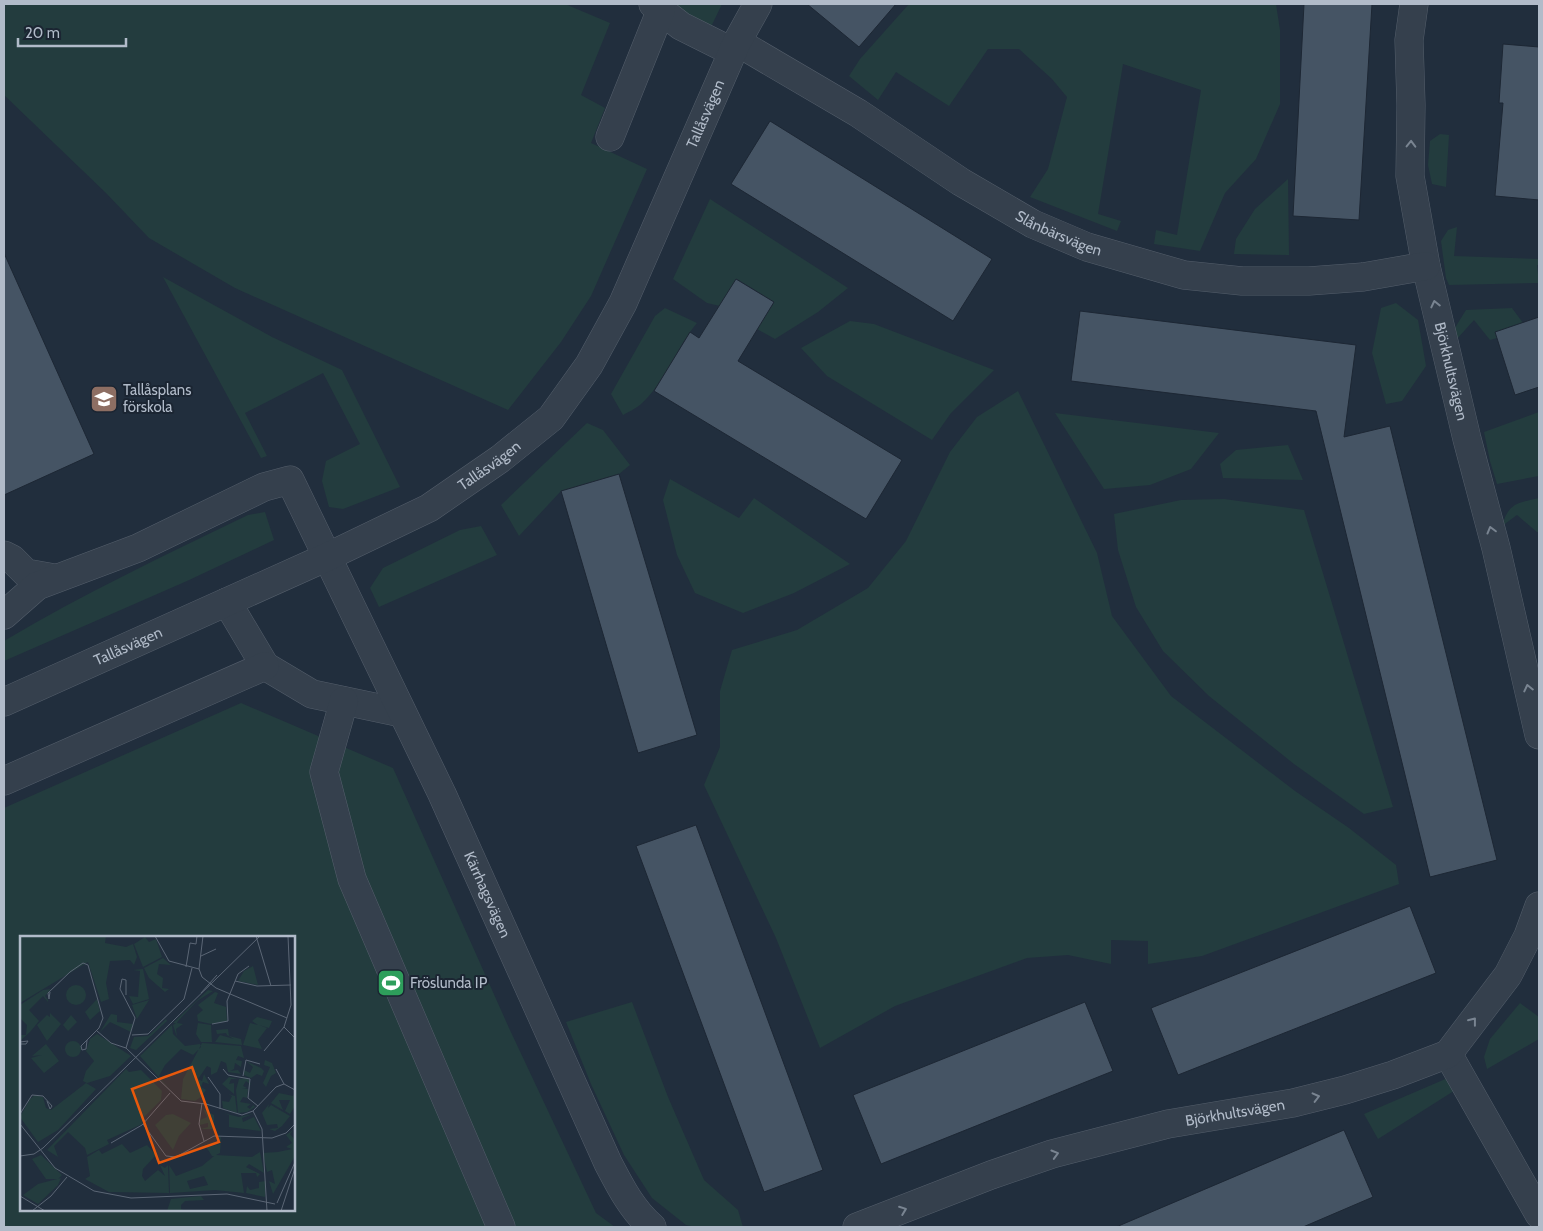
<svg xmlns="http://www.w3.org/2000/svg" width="1543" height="1231" viewBox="0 0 1543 1231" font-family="Cabin,sans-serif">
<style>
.green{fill:#233c3e;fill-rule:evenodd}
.building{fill:#455464;stroke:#1d2734}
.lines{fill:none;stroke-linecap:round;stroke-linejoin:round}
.minor-casing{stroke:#545e6b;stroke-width:29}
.minor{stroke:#35404d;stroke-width:28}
.oneway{stroke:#798491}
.labels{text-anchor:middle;stroke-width:4;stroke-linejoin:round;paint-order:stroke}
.street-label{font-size:15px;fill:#b1bbc9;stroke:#1b2532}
.poi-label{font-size:15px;fill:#b1bbc9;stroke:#1b2532;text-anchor:start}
.inset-road{fill:none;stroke:#5b6675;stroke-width:1}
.view{fill:#e8590c;fill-opacity:0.15;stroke:#e8590c;stroke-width:2.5}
.inset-edge{fill:none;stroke:#b1bbc9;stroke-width:2.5}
</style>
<rect width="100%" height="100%" fill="#212e3d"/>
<path class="green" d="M4,4H565L610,23L581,95L605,108L591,143L647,169L591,296L561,342L508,410L235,288L149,238L106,193L4,95Z
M678,4H722L710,29L675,9Z
M909,4H1276L1280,30V104L1256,159L1225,193L1200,251L1154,244L1156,230L1177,235L1201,90L1123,64L1098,214L1121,221L1117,231L1030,197L1048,169L1067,97L1052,79L1019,49H988L949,106L896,72L878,100L849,76L860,59Z
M1440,134L1449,135L1446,187L1432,184L1428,165L1430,141Z
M1288,179L1289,255L1234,254L1236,239L1255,209Z
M710,199L848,288L818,312L775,339L757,329L774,302L737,279L720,306L707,303L673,279Z
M1457,227L1454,256L1539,259V265H1537L1539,283L1449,285L1446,278L1441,241L1448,230Z
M163,277L272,337L342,370L400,487L343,509L329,507L322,481L326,461L360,444L323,373L245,413L267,456L261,458Z
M1396,303L1418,320L1426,366L1402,401L1386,404L1372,353L1381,308Z
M665,308L697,323C676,348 665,383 640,405C635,409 628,412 623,415L611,394L655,316Z
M1512,308L1523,323L1496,332L1497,338L1490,340L1474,320L1456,340L1453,331L1466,310Z
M850,321L874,324L994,370L951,413L932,440L827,376L801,348Z
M1018,391L1097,553L1112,616L1171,696L1295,791L1349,828L1396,865L1399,884L1202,956L1148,964V941L1111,940V964L1068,955L1027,958L895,1006L820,1048L776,938L704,785L720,747V691L732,650L797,630L868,588L906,541L950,452L977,417Z
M1539,412V476L1497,484L1490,461L1484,432Z
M1055,413L1219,433L1191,469L1150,485L1104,489Z
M587,423L603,430L630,465L619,474L561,491L519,536L501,505Z
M1288,445L1303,480L1223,478L1220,464L1236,450Z
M670,479L739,518L754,498L850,564L794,593L743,613L695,593L677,555L663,500Z
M1539,498V532H1537L1517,515L1502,526C1509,502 1518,503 1539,498Z
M1224,499L1304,510L1393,807L1364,814L1294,764L1209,696L1163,651L1136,607L1118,550L1114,514L1181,500Z
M265,512L274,540L187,581L4,661V641C83,594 165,555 248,515Z
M481,526L497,555L379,607L370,588L383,568L460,530Z
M241,703L393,768L509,1028L596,1213L615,1227H4V808ZM21,937H294V1210H21Z
M632,1002L668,1097L704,1180L738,1210L743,1227H696L686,1225L652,1198L624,1155L591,1084L566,1022Z
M1520,1003L1539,1017V1039L1487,1069L1484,1057L1490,1039Z
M1450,1077L1457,1089L1378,1139L1364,1114Z"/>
<path class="building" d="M807,4H896L859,47Z
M1304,4H1372L1359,220L1293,216Z
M1503,44L1539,47V200L1495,196L1503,103H1499Z
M770,121L992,259L953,321L731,184Z
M4,253L94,454L4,495Z
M736,279L774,302L738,361L902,460L866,519L654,391L690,332L699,338Z
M1080,311L1356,345L1344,437L1390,426L1497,860L1430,877L1316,411L1071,381Z
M1539,317V387L1515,395L1495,332Z
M619,474L697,735L638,753L561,491Z
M696,825L823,1170L764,1192L636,846Z
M1410,906L1436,973L1178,1075L1151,1008Z
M1085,1002L1113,1071L881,1164L853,1095Z
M1344,1130L1373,1197L1303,1227H1116Z"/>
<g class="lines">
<g class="minor-casing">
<g id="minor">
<path d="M653,4L681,26L733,52"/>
<path id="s1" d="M1414,4L1409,40L1411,105L1410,176L1426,266L1467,439L1496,548L1539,735"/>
<path id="s2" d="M737,42L858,113L961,182L1033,224L1087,247L1184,275L1242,281H1309L1363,277L1426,266"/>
<path d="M610,137L661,10"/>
<path d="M4,555L12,559L26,573L54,578"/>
<path d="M227,602L265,666L312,694L402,713"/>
<path id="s3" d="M4,615L37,586L138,548L264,487L290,480L442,794L608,1163C620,1186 632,1210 652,1227"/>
<path d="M344,701L324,772L352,879L501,1227"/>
<path id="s4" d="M4,702L327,557L429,508L500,459L551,418L589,365L623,303L737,42L758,4"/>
<path d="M4,781L265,666"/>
<path d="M1448,1054L1539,1214"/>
<path id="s5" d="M857,1227L991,1175L1052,1154L1168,1124L1293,1103L1345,1090L1393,1075L1448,1054L1508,975L1528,936L1539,906"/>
</g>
</g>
<use href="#minor" class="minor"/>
</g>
<defs><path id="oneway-chevron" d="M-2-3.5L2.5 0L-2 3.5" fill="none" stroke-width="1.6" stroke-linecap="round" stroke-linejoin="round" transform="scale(1.25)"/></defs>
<g class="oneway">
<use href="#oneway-chevron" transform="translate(1411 144) rotate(-89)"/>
<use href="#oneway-chevron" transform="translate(1435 304) rotate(-103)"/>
<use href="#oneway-chevron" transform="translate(1491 530) rotate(-105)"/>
<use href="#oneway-chevron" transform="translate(1528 688) rotate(-103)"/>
<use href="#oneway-chevron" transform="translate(1473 1021) rotate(-52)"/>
<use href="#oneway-chevron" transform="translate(1316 1097) rotate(-14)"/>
<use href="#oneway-chevron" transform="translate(1055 1154) rotate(-16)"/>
<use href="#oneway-chevron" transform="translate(903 1210) rotate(-21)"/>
</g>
<defs>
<g id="school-square" transform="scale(1.4375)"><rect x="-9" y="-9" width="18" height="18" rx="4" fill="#8d6e63" stroke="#1b2532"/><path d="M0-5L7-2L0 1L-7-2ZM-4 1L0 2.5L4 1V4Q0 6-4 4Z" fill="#fff"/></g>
<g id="stadium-square" transform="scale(1.4375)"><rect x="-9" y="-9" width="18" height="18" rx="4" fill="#2e9e5b" stroke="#1b2532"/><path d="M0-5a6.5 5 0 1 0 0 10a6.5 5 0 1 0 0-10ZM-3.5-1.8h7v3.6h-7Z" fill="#fff"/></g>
</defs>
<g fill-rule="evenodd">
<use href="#school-square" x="104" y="399"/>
<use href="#stadium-square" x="391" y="983"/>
</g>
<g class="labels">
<g class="street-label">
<text dy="5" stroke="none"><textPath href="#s4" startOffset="961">Tallåsvägen</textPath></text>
<text dy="5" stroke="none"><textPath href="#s2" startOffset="375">Slånbärsvägen</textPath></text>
<text dy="5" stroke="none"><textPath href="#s1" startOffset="372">Björkhultsvägen</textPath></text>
<text dy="5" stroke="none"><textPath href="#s4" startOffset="541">Tallåsvägen</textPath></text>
<text dy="5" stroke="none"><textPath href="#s4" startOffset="136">Tallåsvägen</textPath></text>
<text dy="5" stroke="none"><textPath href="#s3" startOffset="778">Kärrhagsvägen</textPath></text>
<text dy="5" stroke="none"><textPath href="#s5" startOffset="396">Björkhultsvägen</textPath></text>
</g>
<g class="poi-label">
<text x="123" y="395">Tallåsplans<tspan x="123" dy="17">förskola</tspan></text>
<text x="410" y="988">Fröslunda IP</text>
</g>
</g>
<g transform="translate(20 936)">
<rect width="275" height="275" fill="#212e3d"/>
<path d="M0,0H86L85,7L106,11L113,8L117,21L114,29L110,24L90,25L86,47L89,63L81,66L68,26L0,67ZM125,1L129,6L136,3L142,21L123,31L114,8ZM143,22L151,29L139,28L137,38L143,42L142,52L149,53L145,56L129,42L124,32ZM233,30L238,49L218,45L224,35ZM123,33L129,63L113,68L109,60L118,61L120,35L113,34ZM46 59a10 10 0 1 1 20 0a10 10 0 1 1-20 0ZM31,53L25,60L28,64V66L23,60L9,74L19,85L10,96L0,105V99H6L7,89L0,82V69L23,54ZM188,54L193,55L177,65L158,85L157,87L163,88L156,93L157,101L153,89L156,87H153ZM195,56L198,57L194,67L206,71L207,85L191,88L178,85L177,79L183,74L178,69ZM77,63L80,75L70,84L65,76ZM129,64L117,83L112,69ZM30,77L41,88L27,105L17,89L27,79L30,81ZM91,78L97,79V86L113,88L111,96L90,86L80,96ZM51,79L57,86L48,95L43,89ZM237,81L252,85L249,92L239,89L247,92L238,104L242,113L223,109L230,87L238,89L232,85ZM146,83L147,85L116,114L110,112L114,101L128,100ZM178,87L191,89L192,106H181L176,98ZM152,89L153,98L165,110L180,108L181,111L173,119L161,113L145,129L139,140L150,154L120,120ZM208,93L209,100L221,103L222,109L195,106L200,99L214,103L207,99L206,97L197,98L196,94ZM77,98L111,120L90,140L67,147L63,145L66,135L74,125L66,115L70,103ZM45 113a8 8 0 1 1 16 0a8 8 0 1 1-16 0ZM182,107L221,110L224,122L218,120L216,124L222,125L221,131L215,127L214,133L210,135L218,134L221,138L208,136L206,127L201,125L197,136L191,139V132L187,130L178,143L182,145L184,138L189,148L183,146L181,151L186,154L181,161L175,165L161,163L163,143ZM26,108L39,125L24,137L11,122L22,119L12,120ZM245,124L252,127L256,137L251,140L246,151L243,147L250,131L244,129ZM226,125L241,132L244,135L242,140L237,138L231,142L224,139V134L230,137L233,131ZM106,133L109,136L121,134L142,155L141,164L124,181L122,188L87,204L89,208L67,219L65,212L48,196L34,210L38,221L27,214ZM209,141L218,143H211L209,148L214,147V158L202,148ZM228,142L231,149L226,145L223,150L227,152H222L228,153L227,162L223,161L220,166L231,168L227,171L230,173L233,169L235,171L227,176L218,177L216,154L219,143ZM66,147L76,153L38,194L18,206L0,181L10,163L15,159L23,161L26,172L31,174ZM275,156V170L270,178L265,175L270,164H259L263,174L251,167L259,157L273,160ZM208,158L215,160L217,177L203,172L202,165L209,166L212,160ZM249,168L248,172L251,169L270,180L262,190L255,195L249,193L258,192L257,188L247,189L242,177ZM183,173L194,179V193H180L188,191V187L180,189V184L187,181ZM203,177L219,181L233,178L222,182L223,186L234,181L241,195L209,191V179ZM153,178L171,187L159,200L153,214L135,189L146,179ZM273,194L270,198L275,204V220L253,258L249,245L255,248L252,234L247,236L243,217L258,216L272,213L266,211L272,207L266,199ZM198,201H201L200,217L196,219L232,221L240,216L244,237L229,228L226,231L240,238L237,241L236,237H221L224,257L195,254L150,257L149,229L156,240L182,230L194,220H192L183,206L187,211L200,208ZM184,240L188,249L170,253L167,245ZM102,208L110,217L127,209L136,219L123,233L122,240L125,245L138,234L145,240L140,229L145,232L148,229L149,257L89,256L65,243L70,240L67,221L79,214L82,218ZM21,219L42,239L38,243H26L12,223ZM41,242L38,249L18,268L3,259L18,248ZM246,245L245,261L226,257L227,250L230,254L239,252V246ZM181,260L184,264L165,265L161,269V273L167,275H147L151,263Z" fill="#233c3e" fill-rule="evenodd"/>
<path class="inset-road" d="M135,0L149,25L179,33M183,0L179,33L182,41L196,52L267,82M236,0L251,50M181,20L196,13M166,31L170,7L176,8L177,0M215,45L237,50L271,49M30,56L29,63L28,57L50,36L63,27L68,29L83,82L79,92L61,110L62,114L66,113L67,104M181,57L197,39M106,59V44L102,43L100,53L115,82L106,112L161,165L186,168L222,179L233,175L256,151L264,148L275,154M192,88L208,85L207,65L218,38L229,30M264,91L271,69L268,0M264,91L275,102M77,95L91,107L106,112M112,99L128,98L164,63L172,32M0,106L8,105L6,108H0M244,115L264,91M203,133L208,139L230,143L228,162L238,170M256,133L264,148M223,140L226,124L240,128M188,141L200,158V173M182,167L179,188L184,205M233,175L242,193L247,275M0,178L12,159L23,160L32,170L30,173L27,165M0,188L35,232L74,255L111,262L207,258L255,268M123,188L146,220L156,221L194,200L252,202L266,197L275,188M91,207L122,189L150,157M0,220L14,218L23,212L240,0M0,260L25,275M257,267L275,226M12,275L31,260L47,241M261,275L275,232"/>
<path class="view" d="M172,131L199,206L139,227L112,153Z"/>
<rect width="275" height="275" class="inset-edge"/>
</g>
<rect width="1543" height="1231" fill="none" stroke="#b1bbc9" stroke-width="10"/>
<path d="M18 38v8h108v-8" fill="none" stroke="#b1bbc9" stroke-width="2.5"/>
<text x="25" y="38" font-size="15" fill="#b1bbc9" stroke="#1b2532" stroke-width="4" paint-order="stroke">20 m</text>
</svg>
